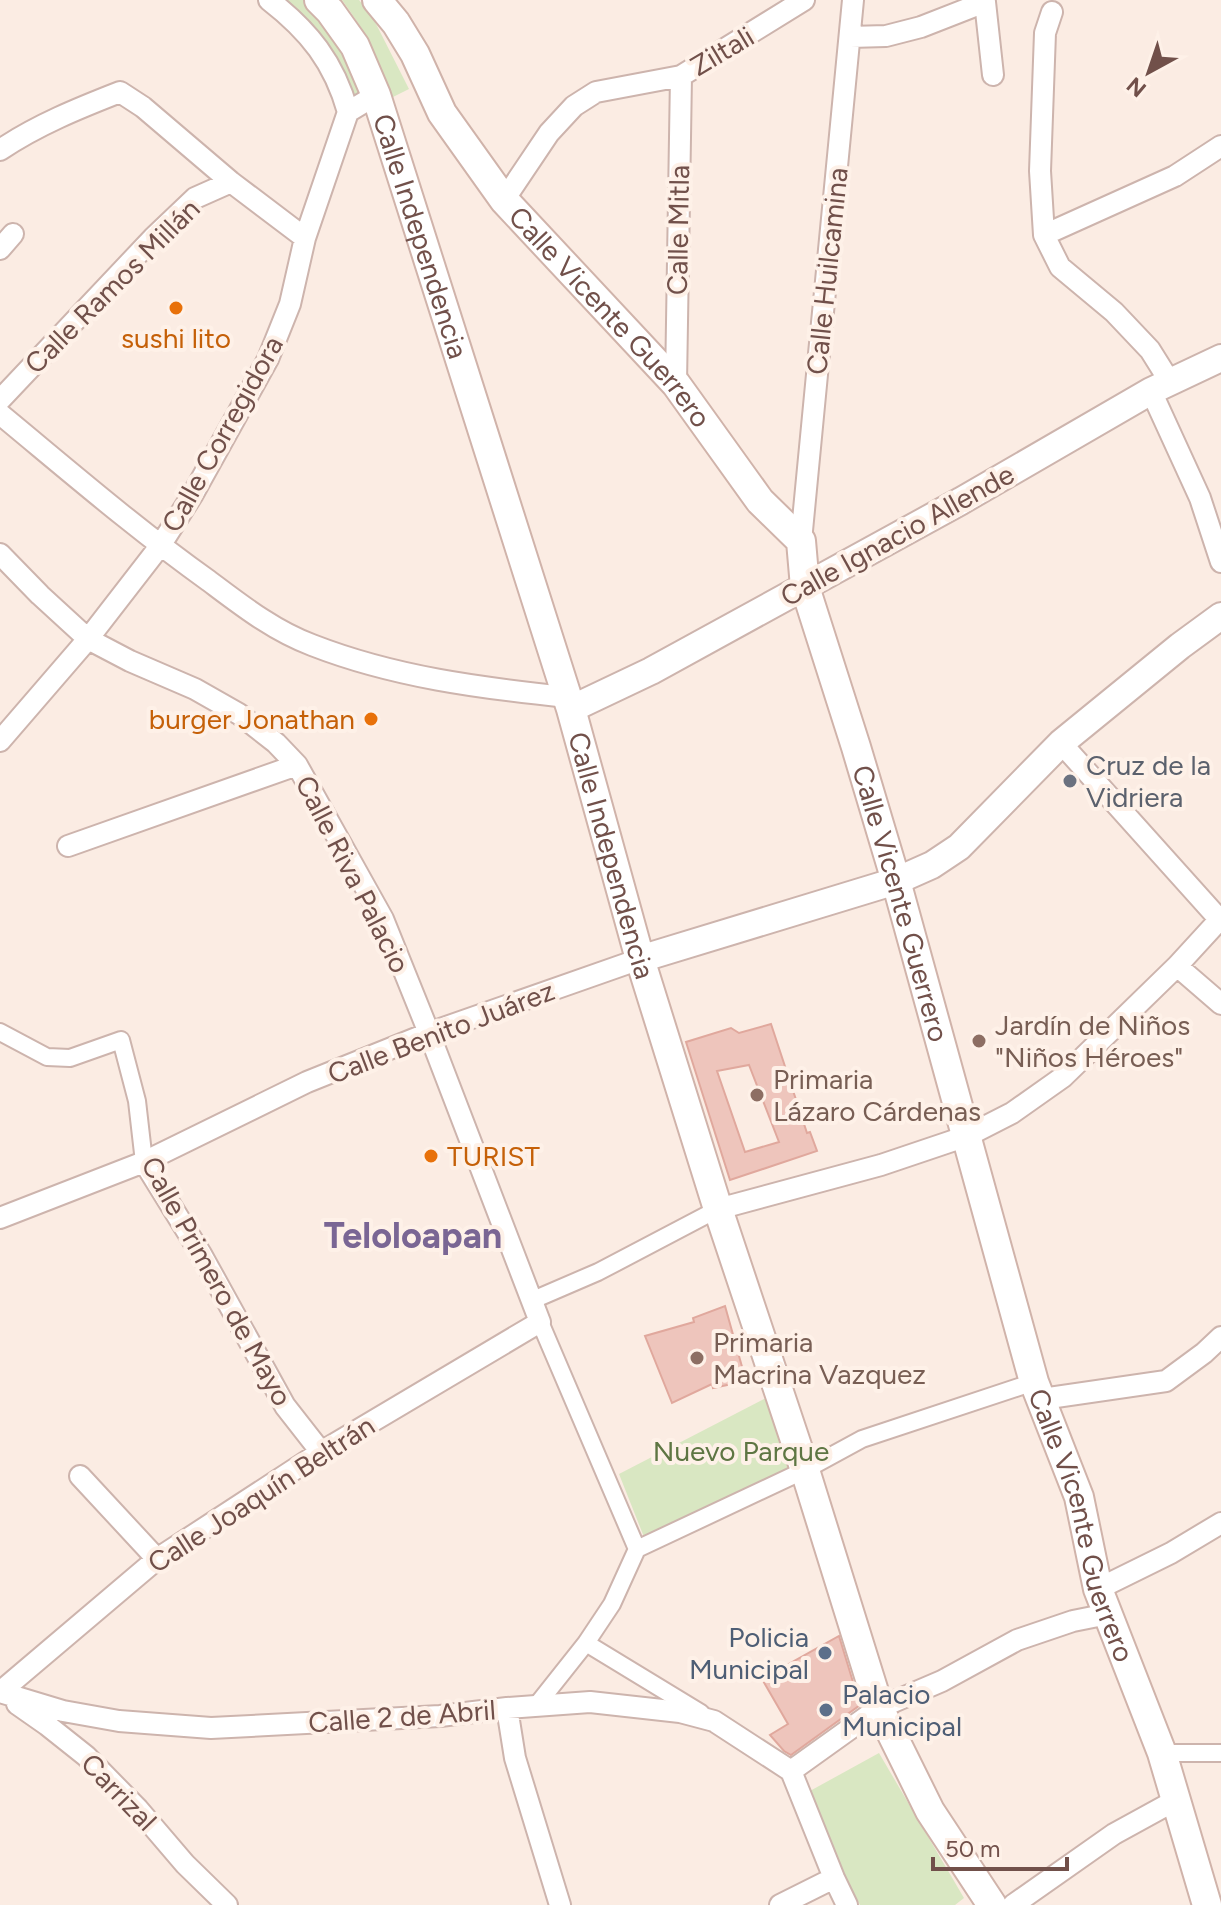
<svg xmlns="http://www.w3.org/2000/svg" width="1221" height="1905" viewBox="0 0 1221 1905" font-family="Figtree,sans-serif">
<style>
.green{fill:#d9e7c2}
.building{fill:#eec5bc;stroke:#e0a89d;stroke-width:2;fill-rule:evenodd}
.lines{fill:none;stroke-linecap:round;stroke-linejoin:round}
.pedestrian-casing{stroke:#cdb4ad;stroke-width:20}
.minor-casing{stroke:#cdb4ad;stroke-width:24}
.tertiary-casing{stroke:#cdb4ad;stroke-width:30}
.secondary-casing{stroke:#d0b3aa;stroke-width:32}
.pedestrian{stroke:#fff;stroke-width:16}
.minor{stroke:#fff;stroke-width:20}
.tertiary{stroke:#fff;stroke-width:26}
.secondary{stroke:#fff;stroke-width:28}
.food-dot{fill:#e8710a;stroke:#fef1e8;stroke-width:3}
.worship-dot{fill:#6b7280;stroke:#fef1e8;stroke-width:3}
.education-dot{fill:#8d6e63;stroke:#fef1e8;stroke-width:3}
.service-dot{fill:#5c6f8a;stroke:#fef1e8;stroke-width:3}
.labels{text-anchor:middle;stroke-width:8;stroke-linejoin:round;paint-order:stroke}
.street-label{font-size:28px;fill:#71504a;stroke:#fef1e8}
.food-label{font-size:28px;fill:#c56008;stroke:#fef1e8}
.worship-label{font-size:28px;fill:#5b616d;stroke:#fef1e8;text-anchor:start}
.education-label{font-size:28px;fill:#785e54;stroke:#fef1e8;text-anchor:start}
.park-label{font-size:28px;fill:#5e7643;stroke:#fef1e8}
.service-label{font-size:28px;fill:#4e5e75;stroke:#fef1e8;text-anchor:end}
.district-label{font-size:36px;font-weight:bold;fill:#7a6694;stroke:#fef1e8}
</style>
<rect width="100%" height="100%" fill="#fbece3"/>
<path class="green" d="M285,0H304C329,26 349,60 362,94L357,101L332,54Z
M342,0H359L371,14L409,89L389,99C382,59 365,32 342,0Z
M768,1397L789,1468L644,1537L619,1474Z
M879,1753L964,1898L955,1905H860L799,1797Z"/>
<path class="building" d="M771,1024L807,1133L810,1132L817,1151L730,1180L686,1042L731,1028L739,1033ZM749,1065L779,1142L745,1152L717,1071Z
M725,1306L746,1381L713,1388L712,1384L672,1403L645,1336L694,1322L693,1318Z
M839,1636L860,1705L791,1755L784,1751L770,1735L788,1724L762,1679Z"/>
<g class="lines">
<g class="pedestrian-casing">
<path id="pedestrian" d="M0,1032L47,1057L70,1058L121,1040L137,1101L144,1162
M533,1300L598,1272L718,1209
M540,1322L637,1549
M586,1643L701,1713
M536,1706L586,1643L612,1604L637,1549L805,1470L862,1439L1034,1382
M1162,1753H1221"/>
</g>
<g class="minor-casing">
<path id="minor" d="M269,0C309,31 334,62 348,112
M1052,12L1045,33L1040,171L1044,235L1060,267L1114,312L1150,350L1170,382
M850,37L886,36L921,27L985,2L993,75
M0,150C37,125 79,108 120,92L143,107L231,182L305,238
M504,200L549,133L574,106L596,92L681,76L804,0
M1044,235L1175,176L1221,146
M0,249L13,234
M676,384L681,76
M1151,391L1200,498L1221,562
M0,400L153,238L195,198L231,182
M0,414C69,471 136,529 209,581C241,605 274,631 312,645C394,677 480,688 567,697
M801,541L853,0
M0,554L40,595L88,639L130,661L195,689L239,714L276,743L297,765L383,919L429,1033L540,1322L321,1452L157,1559L0,1692
M0,741L88,639L160,546L193,494L268,359L290,304L305,238L348,112L376,95
M1061,743L1220,920
M68,846L297,765
M1177,966L1221,1004
M144,1162L201,1254L285,1406L321,1452
M718,1209L881,1165L967,1136L1012,1113L1063,1077L1177,966L1221,918
M0,1218L144,1162L307,1082L429,1033L640,959
M1042,1399L1166,1381L1204,1353L1221,1337
M80,1476L157,1559
M1098,1589L1171,1553L1221,1523
M0,1692L63,1711L119,1721L211,1728L440,1716L507,1708L590,1702L680,1712L714,1721L791,1771
M17,1704L47,1725L86,1756L138,1809L185,1864L227,1905
M507,1708L515,1758L560,1905
M791,1771L879,1708L942,1681L1017,1640L1073,1621L1108,1614
M791,1771L834,1878L847,1905
M780,1905L834,1878
M1013,1905L1114,1834L1176,1800"/>
</g>
<g class="tertiary-casing">
<path id="tertiary" d="M571,709L651,671L961,501L1151,391L1221,358
M640,959L896,881L932,865L959,847L1061,743L1180,646L1221,616"/>
</g>
<g class="secondary-casing">
<g id="secondary">
<path id="s1" d="M319,0L330,11L355,46L376,95L571,709L640,959L718,1209L805,1470L879,1708L930,1811L992,1905"/>
<path id="s2" d="M377,0L396,23L415,54L442,113L504,200L676,384L760,501L801,541L805,587L856,747L896,881L1034,1382L1079,1497L1098,1589L1162,1753L1207,1905"/>
</g>
</g>
<use href="#pedestrian" class="pedestrian"/>
<use href="#minor" class="minor"/>
<use href="#tertiary" class="tertiary"/>
<use href="#secondary" class="secondary"/>
</g>
<g class="food-dot">
<circle cx="176" cy="308" r="8"/>
<circle cx="371" cy="719" r="8"/>
<circle cx="431" cy="1156" r="8"/>
</g>
<circle class="worship-dot" cx="1070" cy="781" r="8"/>
<g class="education-dot">
<circle cx="979" cy="1041" r="8"/>
<circle cx="757" cy="1095" r="8"/>
<circle cx="697" cy="1358" r="8"/>
</g>
<g class="service-dot">
<circle cx="825" cy="1653" r="8"/>
<circle cx="826" cy="1710" r="8"/>
</g>
<g class="labels">
<g class="street-label">
<text transform="translate(722 51) rotate(-31)" y="10">Ziltali</text>
<text transform="translate(678 230) rotate(-89)" y="10">Calle Mitla</text>
<text dy="10" stroke="none"><textPath href="#s1" startOffset="260">Calle Independencia</textPath></text>
<text transform="translate(827 271) rotate(-84)" y="10">Calle Huilcamina</text>
<text transform="translate(112 286) rotate(-45)" y="10">Calle Ramos Millán</text>
<text dy="10" stroke="none"><textPath href="#s2" startOffset="396">Calle Vicente Guerrero</textPath></text>
<text transform="translate(222 434) rotate(-61)" y="10">Calle Corregidora</text>
<text transform="translate(897 535) rotate(-29)" y="10">Calle Ignacio Allende</text>
<text dy="10" stroke="none"><textPath href="#s1" startOffset="908">Calle Independencia</textPath></text>
<text transform="translate(353 874) rotate(63)" y="10">Calle Riva Palacio</text>
<text dy="10" stroke="none"><textPath href="#s2" startOffset="1068">Calle Vicente Guerrero</textPath></text>
<text transform="translate(441 1032) rotate(-21)" y="10">Calle Benito Juárez</text>
<text transform="translate(217 1281) rotate(61)" y="10">Calle Primero de Mayo</text>
<text transform="translate(261 1494) rotate(-33)" y="10">Calle Joaquín Beltrán</text>
<text dy="10" stroke="none"><textPath href="#s2" startOffset="1716">Calle Vicente Guerrero</textPath></text>
<text transform="translate(402 1716) rotate(-4)" y="10">Calle 2 de Abril</text>
<text transform="translate(119 1792) rotate(46)" y="10">Carrizal</text>
</g>
<g class="food-label">
<text x="176" y="348">sushi lito</text>
<text x="355" y="729" text-anchor="end">burger Jonathan</text>
<text x="447" y="1166" text-anchor="start">TURIST</text>
</g>
<g class="worship-label">
<text x="1086" y="775">Cruz de la<tspan x="1086" dy="32">Vidriera</tspan></text>
</g>
<g class="education-label">
<text x="995" y="1035">Jardín de Niños<tspan x="995" dy="32">"Niños Héroes"</tspan></text>
<text x="773" y="1089">Primaria<tspan x="773" dy="32">Lázaro Cárdenas</tspan></text>
<text x="713" y="1352">Primaria<tspan x="713" dy="32">Macrina Vazquez</tspan></text>
</g>
<g class="park-label">
<text x="741" y="1461">Nuevo Parque</text>
</g>
<g class="service-label">
<text x="809" y="1647">Policia<tspan x="809" dy="32">Municipal</tspan></text>
<text x="842" y="1704" text-anchor="start">Palacio<tspan x="842" dy="32">Municipal</tspan></text>
</g>
<g class="district-label">
<text x="413" y="1248">Teloloapan</text>
</g>
</g>
<g transform="translate(1149 72) rotate(220)" stroke="#fef1e8" stroke-width="6" paint-order="stroke">
<path d="M0-6L14 30L0 20L-14 30Z" fill="#71504a"/>
<text y="-12" font-size="22" font-weight="bold" text-anchor="middle" fill="#71504a">N</text>
</g>
<path d="M933 1857v12h134v-12" fill="none" stroke="#71504a" stroke-width="4"/>
<text x="945" y="1857" font-size="24" fill="#71504a" stroke="#fef1e8" stroke-width="6" paint-order="stroke">50 m</text>
</svg>
